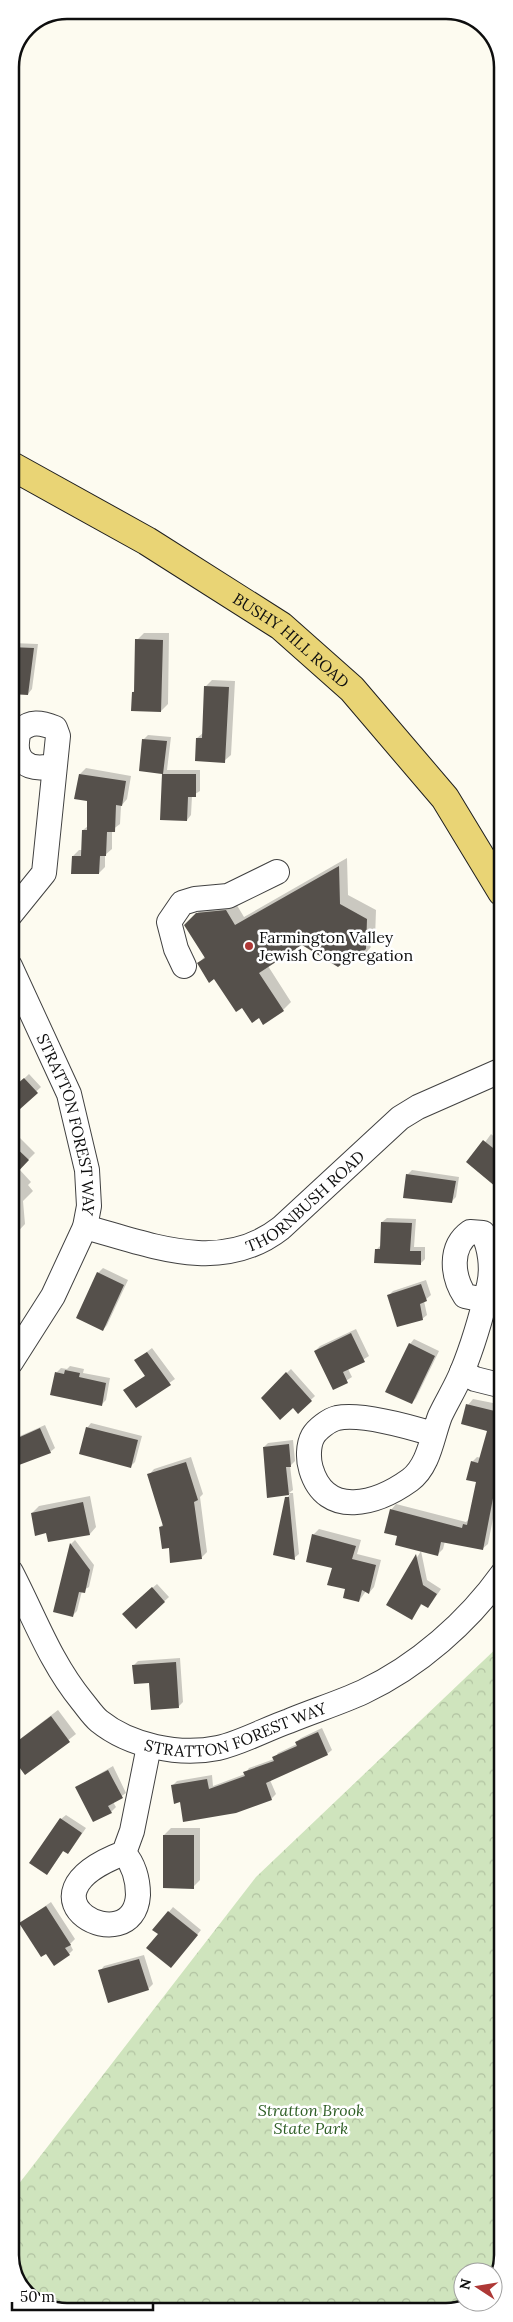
<svg xmlns="http://www.w3.org/2000/svg" width="513" height="2322" viewBox="0 0 513 2322" font-family="Lora,serif">
<style>
.park{fill:url(#park-crowns)}
.shadow{fill:#0003}
.building{fill:#55504b}
.lines{fill:none;stroke-linecap:round;stroke-linejoin:round}
.minor-casing{stroke:#414141;stroke-width:26}
.major-casing{stroke:#1f1f1f;stroke-width:30}
.minor{stroke:#fff;stroke-width:24}
.major{stroke:#e9d475;stroke-width:28}
.poi-dot{fill:#ae3836;stroke:#fff;stroke-width:2}
.labels{text-anchor:middle;stroke-width:5;stroke-linejoin:round;paint-order:stroke}
.street-label{font-size:16px;fill:#0e0e0e;stroke:#fff}
.poi-label{font-size:16px;fill:#0e0e0e;stroke:#fff;text-anchor:start}
.park-label{font-size:16px;font-style:italic;fill:#2e5e25;stroke:#fff}
.rim{fill:none;stroke:#0e0e0e;stroke-width:2.5}
</style>
<defs>
<pattern id="park-crowns" width="20" height="18" patternUnits="userSpaceOnUse" patternTransform="scale(1.25)"><rect width="20" height="18" fill="#cfe4bd"/><path d="M2 6a3 3 0 1 1 6 0M12 15a3 3 0 1 1 6 0" fill="none" stroke="#b1c2a1"/></pattern>
</defs>
<rect width="100%" height="100%" fill="#fdfbf0"/>
<path class="park" d="M503,1642V2256L493,2283V2272H463V2302H473L457,2311L59,2312L27,2296L11,2266V2194L256,1877Z"/>
<path class="shadow" d="M144,633H169L168,704L161,711L133,692L136,690L137,640Z
M12,643L38,644L32,689L28,694L10,693Z
M212,680L235,681L231,755L224,761L197,738L203,733L205,687Z
M148,735L171,737L167,770H200V791L192,796L191,815L187,820L162,819L163,773L140,770L144,739Z
M86,768L131,776L127,799L121,806L120,824L112,830V849L105,855V867L99,873L73,856L79,850H82L83,830L88,826L89,800L76,798L80,774Z
M347,858L348,895L376,910L375,939L369,944L371,947L363,956L345,966L301,944L268,966L291,1002L283,1010L259,1016L243,1006L198,964L205,956L185,925L206,905L235,902L244,917Z
M29,1074L41,1087L10,1116V1092Z
M14,1132L35,1153L19,1169L31,1182L28,1185L33,1191L23,1201L25,1224L11,1239V1136Z
M491,1134L500,1142L502,1139V1190L470,1163Z
M412,1170L459,1177L456,1197L452,1201L404,1197L407,1175Z
M387,1218L416,1219L414,1247H425V1259L420,1264L376,1250L381,1245L382,1222Z
M103,1268L128,1280L107,1325L103,1330L77,1318L98,1273Z
M426,1280L431,1295L424,1301L427,1315L422,1319L388,1296L393,1291Z
M356,1329L369,1356L348,1369L352,1377L333,1389L315,1351L320,1346Z
M414,1339L439,1351L416,1398L412,1403L410,1344Z
M152,1348L175,1379L136,1406L125,1390L146,1375L136,1360Z
M70,1366L84,1369L83,1373L110,1378L106,1400L102,1404L56,1373L61,1368L67,1369Z
M291,1369L315,1396L298,1412L274,1385Z
M473,1399L503,1405V1488H499L488,1544L482,1549L445,1541L443,1549L437,1555L398,1535L391,1510L396,1504L466,1522L469,1519L477,1482L472,1462L477,1457L481,1458L488,1430L468,1405Z
M91,1423L142,1436L135,1462L131,1466L87,1428Z
M45,1425L55,1448L50,1452L11,1467V1440Z
M293,1440L295,1461L290,1466L293,1490L289,1493H293L299,1554L294,1558L287,1498L290,1494L268,1496L264,1447L268,1443Z
M191,1457L203,1494L200,1497L207,1552L201,1558L170,1546L160,1527L164,1523L149,1475L154,1469Z
M90,1496L96,1527L90,1534L47,1532L32,1513L39,1506Z
M319,1529L361,1540L357,1554L381,1560L374,1587L369,1593L366,1591L359,1601L347,1588L313,1535Z
M75,1540L94,1565L89,1587L82,1591L77,1611L72,1616L55,1611L71,1544Z
M421,1551L427,1580L441,1589L432,1602L428,1607L422,1604L412,1618L388,1604Z
M157,1584L169,1597L136,1627L128,1609Z
M180,1658L183,1702L178,1707L134,1665L138,1661Z
M58,1710L76,1734L25,1774L11,1754V1746Z
M322,1728L332,1750L327,1754L270,1780L276,1794L271,1799L181,1801L172,1786L177,1781L212,1775L213,1786L245,1774L249,1768L274,1759L278,1753L297,1744L296,1742L301,1738Z
M113,1766L126,1793L113,1802L116,1807L111,1812L77,1787Z
M66,1815L86,1828L72,1848L68,1853L64,1850L47,1874L61,1819Z
M171,1828H200V1880L193,1887L164,1835Z
M51,1902L75,1939L70,1944L73,1950L69,1954L46,1952L21,1923Z
M173,1907L201,1930L175,1962L159,1934L154,1930Z
M144,1955L153,1984L148,1989L100,1971L104,1966Z"/>
<path class="building" d="M135,639L163,640L161,712L131,711L132,692H134Z
M10,647L34,648L28,695L10,694Z
M204,686L229,687L225,763L195,761L196,738H202Z
M142,739L167,741L163,774H196V797H188L187,821L160,820L162,774L139,771Z
M79,774L126,781L122,806L116,805L115,832H107L106,856H100L99,874H71L72,856H81L82,830H87V801L74,799Z
M339,866L340,904L367,919L366,949L361,953L363,957L344,967L342,964L338,967L302,945L259,973L284,1011L263,1025L259,1018L252,1023L242,1008L236,1012L214,979L209,983L197,963L205,958L184,925L196,913L226,910L235,925Z
M24,1078L38,1093L10,1118V1090Z
M502,1136V1192L466,1162L483,1140L493,1148Z
M10,1142L29,1160L11,1179V1157Z
M406,1174L456,1181L452,1203L403,1198Z
M381,1222L412,1223L410,1251H421V1265L374,1263L375,1249H380Z
M97,1272L124,1285L103,1331L76,1318Z
M421,1284L427,1301L420,1304L423,1320L397,1327L387,1295Z
M351,1333L365,1362L343,1372L348,1383L333,1390L314,1351Z
M409,1343L435,1356L412,1404L385,1392Z
M147,1352L171,1385L136,1408L123,1390L145,1376L134,1360Z
M65,1370L80,1373L79,1377L106,1383L102,1406L50,1395L55,1372L64,1374Z
M286,1372L312,1401L298,1414L293,1408L280,1420L261,1398Z
M466,1404L503,1413V1490L495,1488L483,1550L441,1542L438,1556L395,1545L397,1536L384,1533L390,1509L462,1528L463,1524L467,1525L476,1482L466,1480L471,1461L478,1463L487,1431L461,1424Z
M86,1427L138,1440L131,1468L79,1454Z
M40,1428L51,1453L11,1468V1441Z
M289,1444L291,1467H286L289,1495L267,1498L263,1447Z
M186,1462L198,1500L194,1502L202,1559L170,1563L169,1548L162,1549L159,1527L163,1526L147,1474Z
M285,1497H289L295,1560L273,1555Z
M83,1502L90,1535L48,1542L46,1533L35,1536L31,1513Z
M312,1534L356,1546L352,1559L376,1565L369,1594L362,1590L359,1602L343,1598L345,1589L327,1585L332,1568L306,1562Z
M70,1543L90,1570L85,1593L79,1592L73,1617L53,1612Z
M416,1554L423,1585L437,1594L428,1608L421,1604L412,1620L386,1605Z
M152,1587L165,1602L136,1629L122,1614Z
M176,1662L179,1708L151,1710L149,1683L134,1684L132,1665Z
M51,1716L70,1742L25,1775L11,1756V1746Z
M318,1732L328,1755L266,1783L272,1800L236,1813L183,1822L180,1802L174,1804L171,1785L207,1779L209,1789L245,1776L243,1772L274,1761L272,1757L297,1746L295,1742Z
M108,1770L123,1798L108,1806L112,1813L93,1822L75,1787Z
M60,1818L82,1833L68,1854L63,1851L47,1875L29,1863Z
M163,1835H194V1889L163,1888Z
M46,1906L71,1945L65,1948L70,1955L54,1966L46,1954L41,1957L19,1923Z
M168,1911L198,1935L171,1968L146,1948L158,1934L152,1930Z
M139,1959L149,1990L108,2003L98,1970Z"/>
<g class="lines">
<g class="minor-casing">
<g id="minor">
<path d="M10,915L44,873L58,736L55,728C40,722 31,721 19,731C11,760 27,773 55,765"/>
<path id="s1" d="M10,966L69,1094L87,1170L89,1206L85,1227L53,1296L11,1362"/>
<path d="M184,966L176,949L169,922L182,903L195,899L228,896L277,872"/>
<path id="s2" d="M85,1227C151,1245 221,1275 281,1228L400,1118L418,1107L502,1070"/>
<path d="M462,1372L475,1379L503,1386"/>
<path d="M433,1434C410,1427 360,1413 337,1418C329,1420 317,1429 313,1436C308,1445 308,1460 311,1469C326,1520 378,1503 410,1480C429,1466 432,1437 440,1416C447,1401 456,1387 462,1372C472,1348 483,1310 489,1285C493,1268 490,1248 483,1233L470,1232C449,1247 452,1276 465,1296L484,1300"/>
<path id="s3" d="M11,1572C34,1616 50,1662 82,1701C87,1707 93,1716 99,1721C130,1746 179,1756 218,1748C241,1743 266,1729 289,1721C313,1711 339,1703 363,1692C418,1666 468,1622 503,1573"/>
<path d="M124,1853C134,1865 138,1879 138,1895C134,1963 5,1898 124,1853L132,1831L149,1746"/>
</g>
</g>
<g class="major-casing">
<g id="major">
<path id="s4" d="M10,465L147,541L281,626L352,689L445,798L502,892"/>
</g>
</g>
<use href="#minor" class="minor"/>
<use href="#major" class="major"/>
</g>
<circle class="poi-dot" cx="249" cy="946" r="5"/>
<g class="labels">
<g class="street-label">
<text dy="6" stroke="none"><textPath href="#s4" startOffset="332">BUSHY HILL ROAD</textPath></text>
<text dy="6" stroke="none"><textPath href="#s1" startOffset="170">STRATTON FOREST WAY</textPath></text>
<text dy="6" stroke="none"><textPath href="#s2" startOffset="240">THORNBUSH ROAD</textPath></text>
<text dy="6" stroke="none"><textPath href="#s3" startOffset="320">STRATTON FOREST WAY</textPath></text>
</g>
<g class="poi-label">
<text x="259" y="943">Farmington Valley<tspan x="259" dy="18">Jewish Congregation</tspan></text>
</g>
<g class="park-label">
<text x="311" y="2116">Stratton Brook<tspan x="311" dy="18">State Park</tspan></text>
</g>
</g>
<path d="M0 0H513V2322H0ZM67 19H446A48 48 0 0 1 494 67V2255A48 48 0 0 1 446 2303H67A48 48 0 0 1 19 2255V67A48 48 0 0 1 67 19Z" fill="#fff" fill-rule="evenodd"/>
<path class="rim" d="M67 19H446A48 48 0 0 1 494 67V2255A48 48 0 0 1 446 2303H67A48 48 0 0 1 19 2255V67A48 48 0 0 1 67 19Z"/>
<g transform="translate(478 2287) rotate(282)"><circle r="24" fill="#ffffff" stroke="#9f9f9f"/>
<path d="M0-4L9 19L0 12L-9 19Z" fill="#ae3836"/>
<text y="-8" font-size="14" font-weight="bold" text-anchor="middle" fill="#0e0e0e">N</text>
</g>
<path d="M12 2302v8h141v-8" fill="none" stroke="#0e0e0e" stroke-width="2.5"/>
<text x="20" y="2302" font-size="15" fill="#0e0e0e" stroke="#ffffff" stroke-width="4" paint-order="stroke">50 m</text>
</svg>
